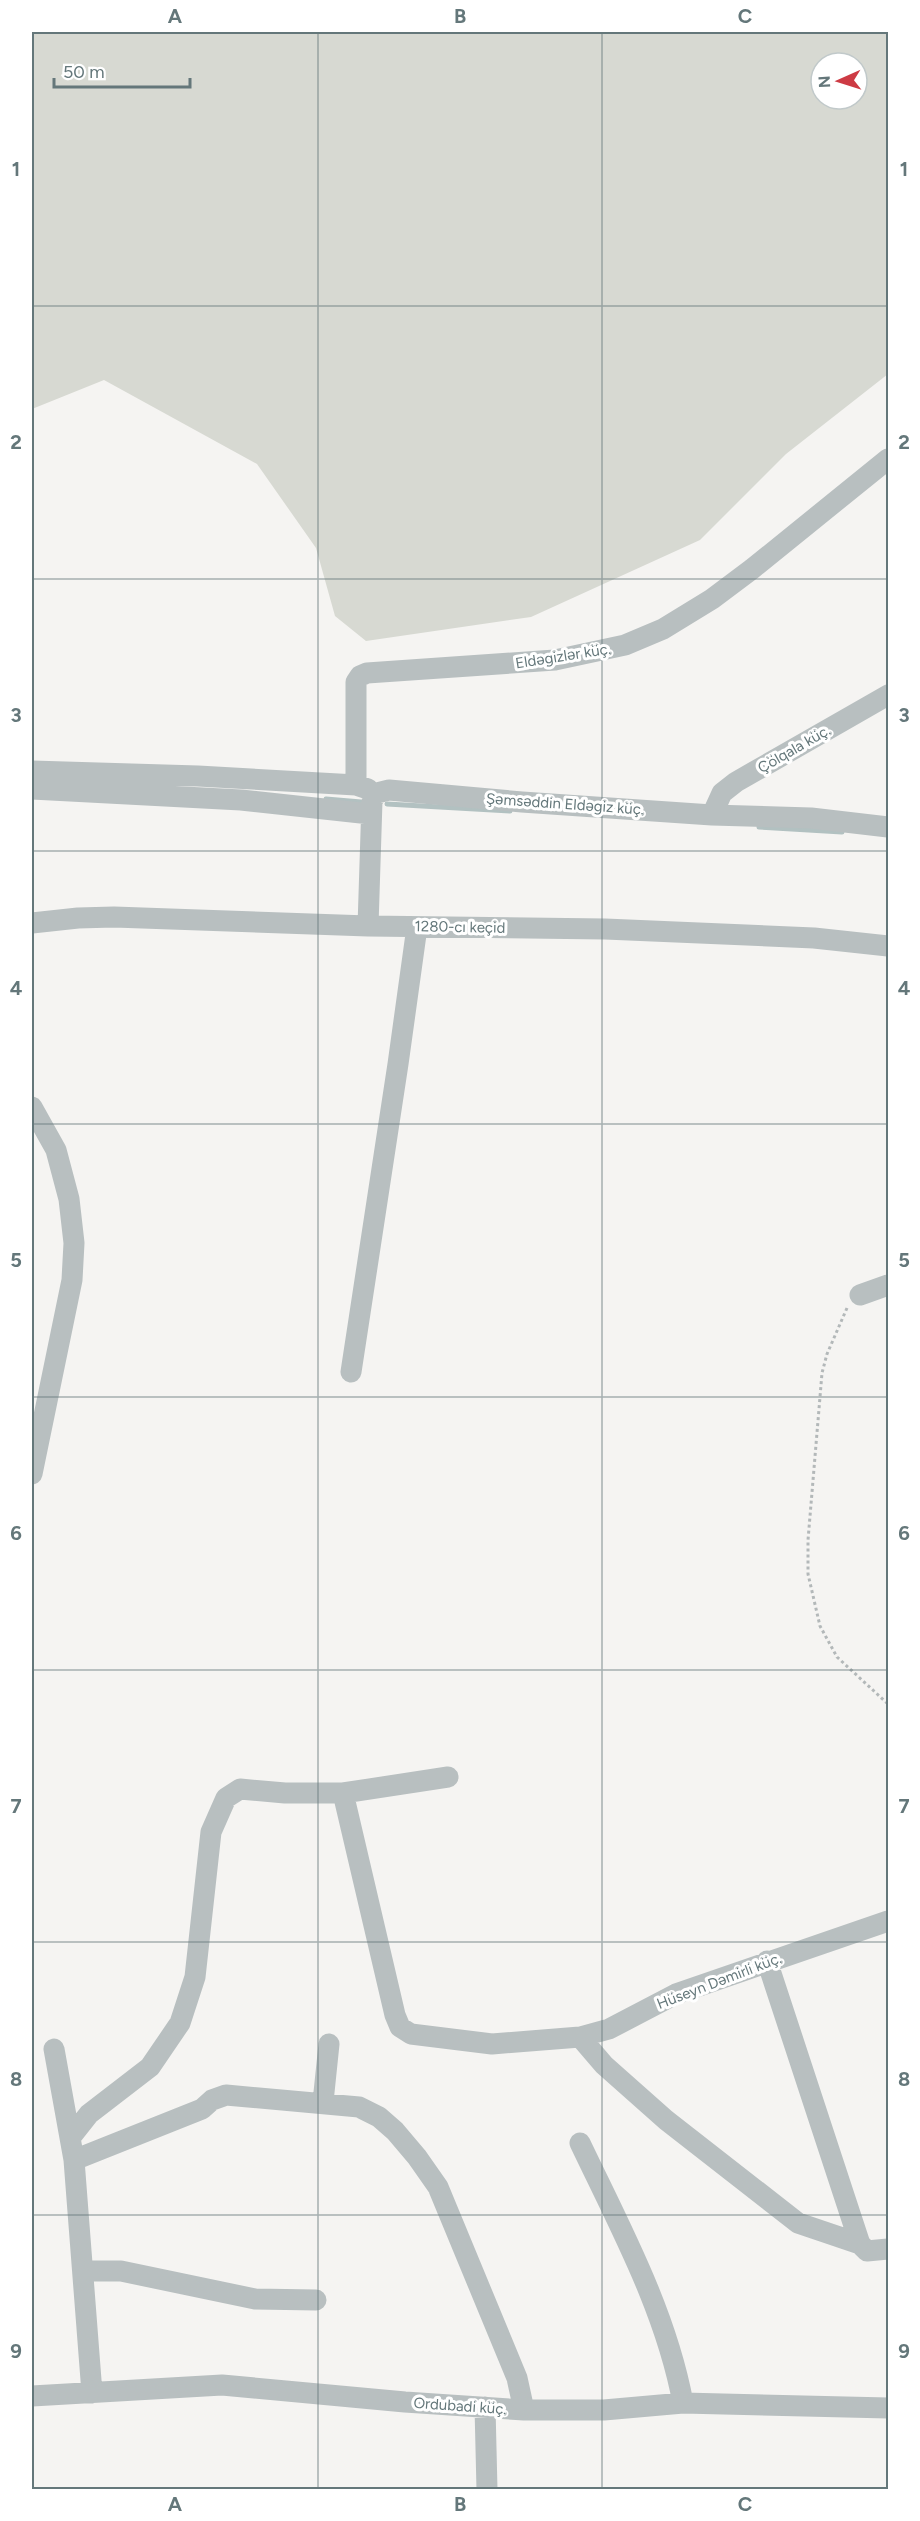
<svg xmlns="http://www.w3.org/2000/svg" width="920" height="2521" viewBox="0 0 920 2521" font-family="Figtree,sans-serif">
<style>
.green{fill:#d7d9d2;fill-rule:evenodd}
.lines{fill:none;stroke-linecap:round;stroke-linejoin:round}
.stream{stroke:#b2c1c1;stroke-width:5}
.path{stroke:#b3b8b9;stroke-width:3;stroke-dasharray:3 3;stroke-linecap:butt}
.minor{stroke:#b8bfc0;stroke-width:21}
.grid{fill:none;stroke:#64777a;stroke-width:1.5;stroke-opacity:0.55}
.labels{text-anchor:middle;stroke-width:6;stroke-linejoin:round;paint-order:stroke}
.street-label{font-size:15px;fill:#64777a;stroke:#fff}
.neatline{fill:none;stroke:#64777a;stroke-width:2}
.grid-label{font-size:20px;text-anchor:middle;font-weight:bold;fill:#64777a}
</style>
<rect width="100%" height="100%" fill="#f5f4f2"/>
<path class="green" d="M32,32H888V374L786,454L700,540L531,617L366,641L335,616L316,548L257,464L104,380L32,409ZM821,63H857V99H821Z"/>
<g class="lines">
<path class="stream" d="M326,799L361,802
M387,804L510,811
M759,827L842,832"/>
<path class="path" d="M847,1308L827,1354L822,1373L808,1540V1574L820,1626L837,1657L888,1704"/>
<path class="minor" d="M32,771L198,776L356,785L368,789
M356,785V682L360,676L367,673L555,660L625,645L663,629L712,599L752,569L888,459
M32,789L241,800L370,814
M712,815L722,793L736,782L888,695
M32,923L78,918L114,917L368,926L605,929L814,938L888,946
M368,926L372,801L377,793L389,790L522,802L712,815L811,818L888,827
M32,1107L56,1150L69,1199L74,1243L72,1280L32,1474
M860,1295L888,1285
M351,1372L398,1064L417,927
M343,1793L395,2015L400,2027L411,2034L492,2044L580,2037L609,2029L676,1994L888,1921
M767,1961L860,2244L867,2251L888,2249
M580,2037L604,2065L666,2120L798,2223L860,2244
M54,2049L74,2160L92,2393
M323,2102L329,2044
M70,2138L89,2114L150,2067L180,2023L195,1977L211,1832L226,1798L240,1789L285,1793H343L448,1777
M580,2143C620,2227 666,2311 683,2403
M74,2160L202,2109L212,2100L226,2095L359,2107L379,2117L395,2131L417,2157L438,2187L517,2378L524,2410
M83,2271H121L255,2299L316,2300
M32,2396L222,2385L405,2402L524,2410H604L683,2403L888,2408
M485,2407L487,2490"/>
</g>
<path class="grid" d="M318,32V2490M602,32V2490M32,306H888M32,579H888M32,851H888M32,1124H888M32,1397H888M32,1670H888M32,1942H888M32,2215H888"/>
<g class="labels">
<g class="street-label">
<text transform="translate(563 656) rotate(-9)" y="5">Eldəgizlər küç.</text>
<text transform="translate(794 749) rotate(-30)" y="5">Çölqala küç.</text>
<text transform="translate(565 804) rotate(4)" y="5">Şəmsəddin Eldəgiz küç.</text>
<text transform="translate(460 927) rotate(1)" y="5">1280-cı keçid</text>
<text transform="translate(719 1981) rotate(-21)" y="5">Hüseyn Dəmirli küç.</text>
<text transform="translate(460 2406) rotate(4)" y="5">Ordubadi küç.</text>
</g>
</g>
<rect width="920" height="2521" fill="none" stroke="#ffffff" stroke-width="66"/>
<g transform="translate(839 81) rotate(267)"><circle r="28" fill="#ffffff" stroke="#c1c9ca" stroke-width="1.5"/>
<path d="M0-4.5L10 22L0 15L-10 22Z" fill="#cd3b44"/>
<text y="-9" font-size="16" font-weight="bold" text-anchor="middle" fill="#64777a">N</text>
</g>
<path d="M54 78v9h136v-9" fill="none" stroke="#64777a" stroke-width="3"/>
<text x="63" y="78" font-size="18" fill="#64777a" stroke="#ffffff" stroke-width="4.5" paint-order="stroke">50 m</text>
<rect x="33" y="33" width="854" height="2455" class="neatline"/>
<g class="grid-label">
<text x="175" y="23">A</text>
<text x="460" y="23">B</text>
<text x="745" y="23">C</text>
<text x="16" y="176">1</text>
<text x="904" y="176">1</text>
<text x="16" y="449">2</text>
<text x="904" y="449">2</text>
<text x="16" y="722">3</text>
<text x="904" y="722">3</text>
<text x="16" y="995">4</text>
<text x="904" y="995">4</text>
<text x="16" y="1267">5</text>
<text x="904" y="1267">5</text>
<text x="16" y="1540">6</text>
<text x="904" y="1540">6</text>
<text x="16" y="1813">7</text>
<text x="904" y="1813">7</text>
<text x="16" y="2086">8</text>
<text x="904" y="2086">8</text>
<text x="16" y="2358">9</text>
<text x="904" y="2358">9</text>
<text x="175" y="2511">A</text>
<text x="460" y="2511">B</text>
<text x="745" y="2511">C</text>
</g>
</svg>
